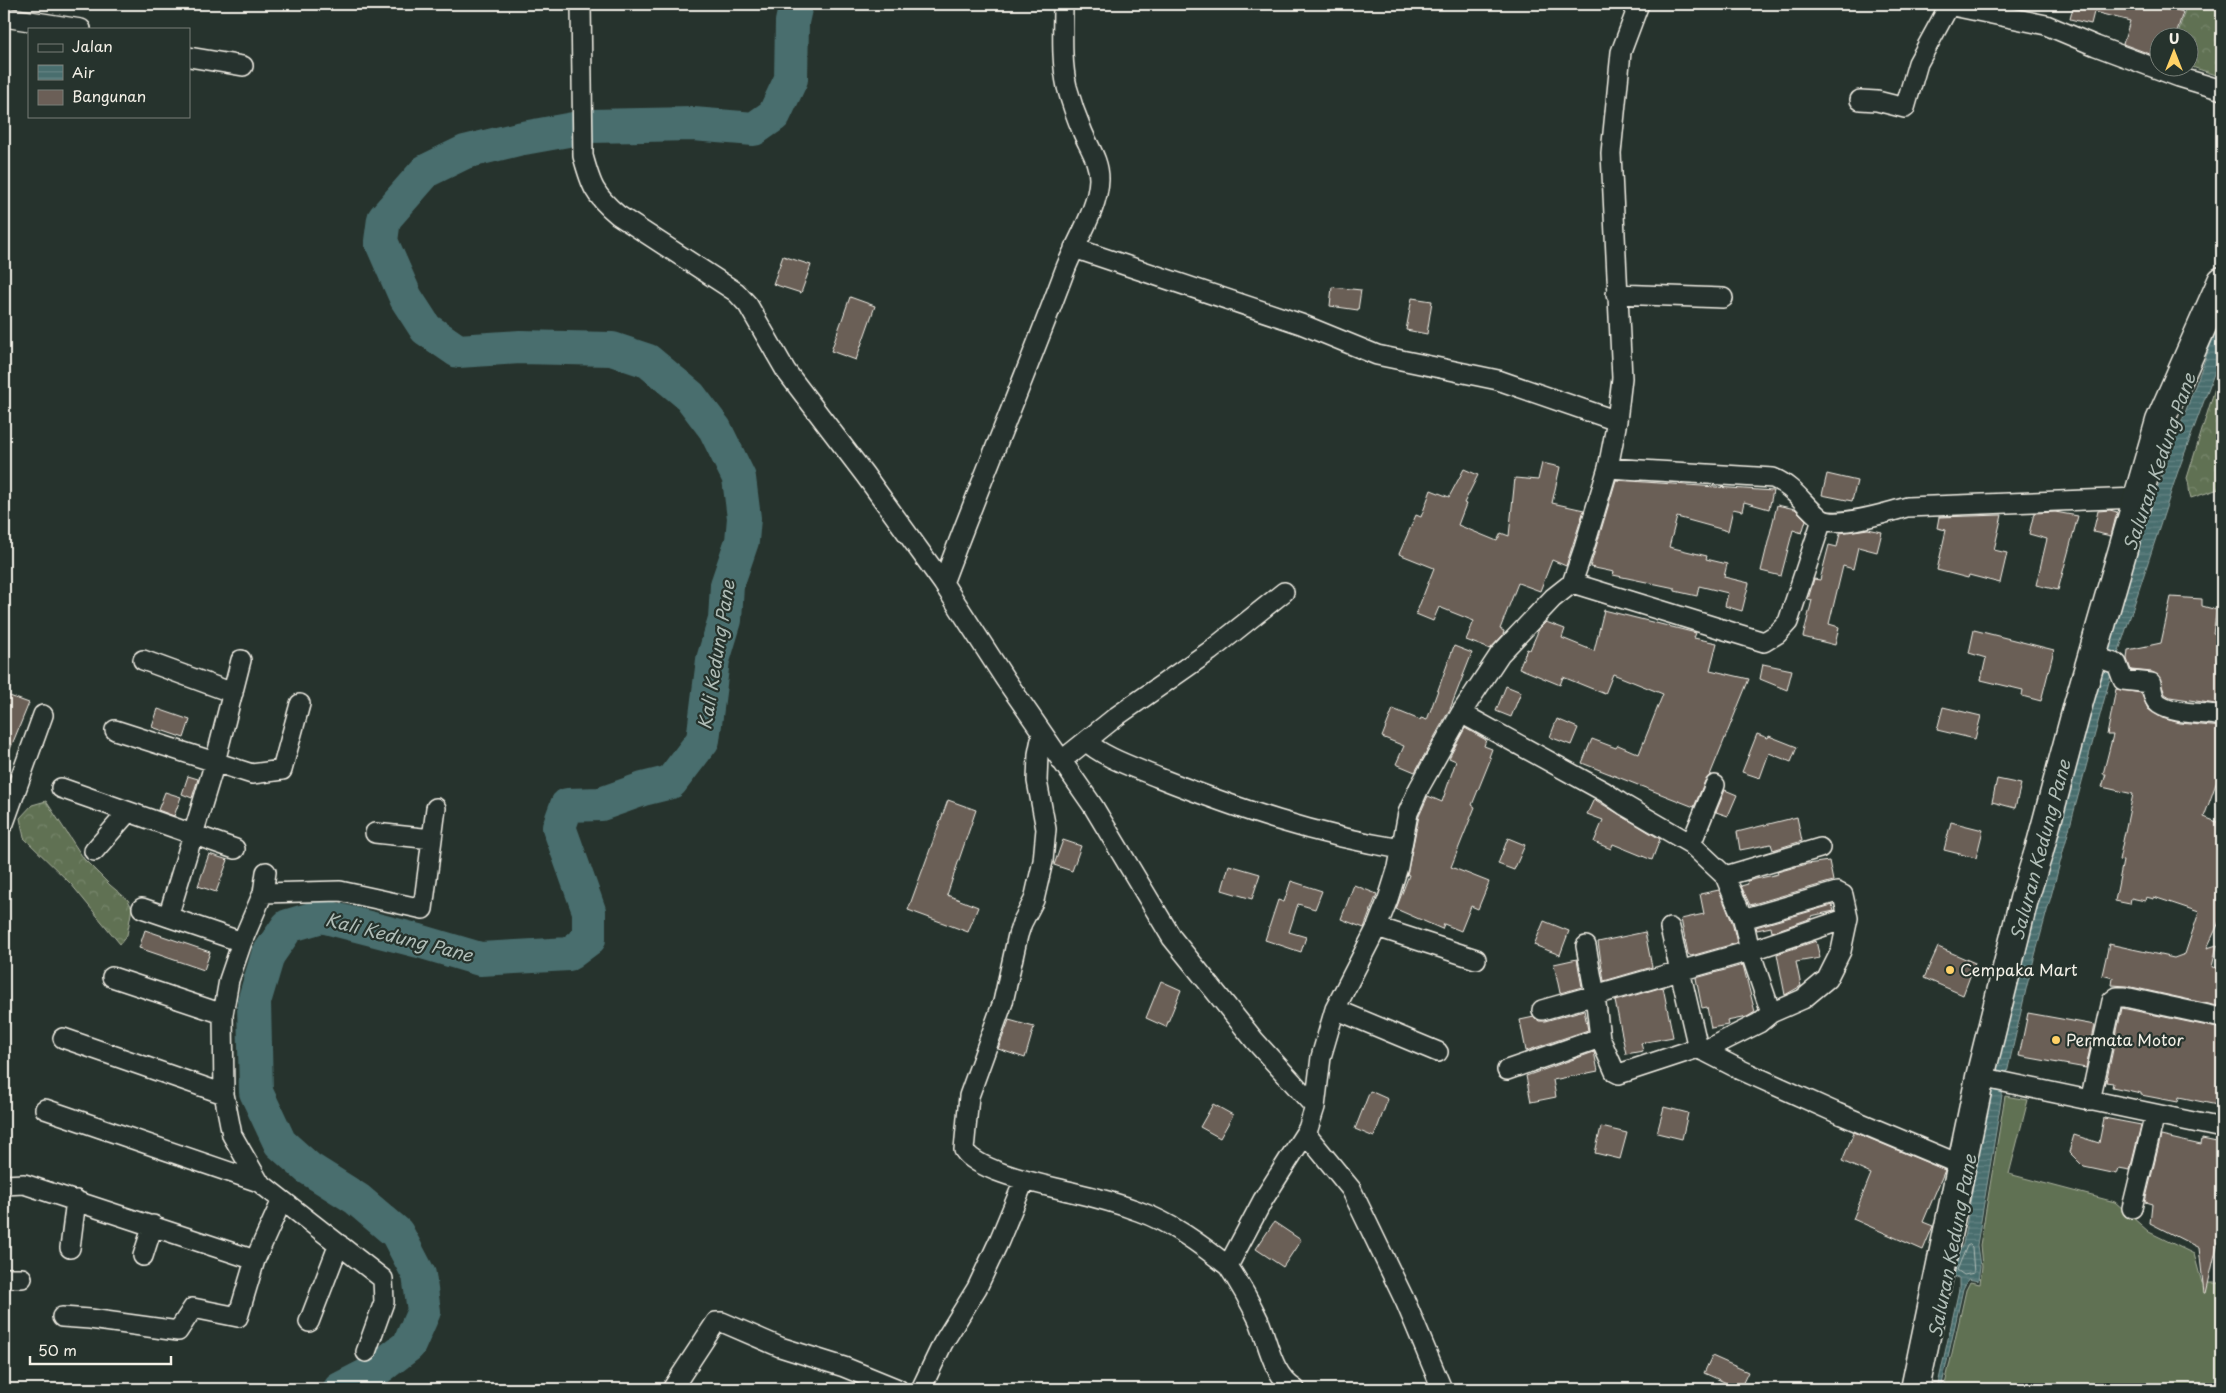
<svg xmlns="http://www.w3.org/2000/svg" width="2226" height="1393" viewBox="0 0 2226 1393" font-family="'Playpen Sans',sans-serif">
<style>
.grass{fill:#607153;stroke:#aab19e}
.forest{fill:url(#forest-crowns);stroke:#aab19e}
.water{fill:url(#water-rules);stroke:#8da29f}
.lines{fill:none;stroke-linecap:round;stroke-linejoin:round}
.shore{stroke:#b0bdb7;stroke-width:1}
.river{stroke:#496e6e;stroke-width:34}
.building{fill:#6b5f57;stroke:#f4f1e8}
.minor-casing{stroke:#f4f1e8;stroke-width:22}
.primary-casing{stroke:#f4f1e8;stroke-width:31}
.minor{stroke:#26332d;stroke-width:19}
.primary{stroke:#26332d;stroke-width:28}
.poi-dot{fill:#ffd166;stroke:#26332d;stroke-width:2}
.labels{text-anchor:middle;stroke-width:4.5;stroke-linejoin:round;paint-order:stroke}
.poi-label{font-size:16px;fill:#f4f1e8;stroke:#26332d;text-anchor:start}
.water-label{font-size:18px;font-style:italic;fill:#b0bdb7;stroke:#26332d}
</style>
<defs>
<pattern id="forest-crowns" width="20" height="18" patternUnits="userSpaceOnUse" patternTransform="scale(1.25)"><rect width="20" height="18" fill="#607153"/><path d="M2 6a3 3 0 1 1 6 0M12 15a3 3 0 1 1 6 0" fill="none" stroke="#77866c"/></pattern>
<pattern id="water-rules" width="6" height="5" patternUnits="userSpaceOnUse" patternTransform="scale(1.25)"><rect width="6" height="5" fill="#496e6e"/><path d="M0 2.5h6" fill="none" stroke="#648383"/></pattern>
</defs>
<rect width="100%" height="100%" fill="#26332d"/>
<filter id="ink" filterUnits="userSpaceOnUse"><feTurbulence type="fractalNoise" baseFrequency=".02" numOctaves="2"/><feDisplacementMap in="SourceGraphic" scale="10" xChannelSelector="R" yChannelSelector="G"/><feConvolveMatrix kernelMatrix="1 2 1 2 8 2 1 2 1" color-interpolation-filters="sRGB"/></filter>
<g filter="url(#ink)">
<path class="grass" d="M2005,1096L2028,1100L2009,1174L2115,1202L2149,1232L2194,1254L2202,1283H2222V1389H1944L1966,1290L1970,1282L1980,1284L1982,1266L1980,1245Z"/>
<path class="forest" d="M2180,4H2222V77L2189,66L2188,38L2177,37L2186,6Z
M2216,385L2222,390V488L2191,498C2188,491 2190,484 2187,478Z
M46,801L84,859L110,885L128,900L132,908L127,935L120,944L71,884L24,838L20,818L32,805Z"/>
<path class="water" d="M2222,314V352L2177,474L2110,678L2027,985L2002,1095L1977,1245L1980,1266L1978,1281L1968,1279L1963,1289L1941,1389H1937L1959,1289V1278L1950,1277L1954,1263L1963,1244L1989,1093L2013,982L2096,674L2164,469Z"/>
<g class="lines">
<path class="shore" d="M1970,1245L1972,1247L1974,1273L1964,1275L1957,1270L1967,1246Z"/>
<path class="river" d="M340,1389L375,1371L409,1345L424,1311L419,1275L397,1233L357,1199L308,1168L280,1143L256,1092L254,1002L268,955L288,926L322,916L419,941L480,959L569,954L589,939V911L559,827L567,805L601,804L643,789L671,782L703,740L713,660L725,620L727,585L742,541L744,518L739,478L715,429L690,396L648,361L612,349L520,347L458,351L426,329L406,298L381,241L384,219L426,171L465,152L518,139L590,126L693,124L754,129L774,115L791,79L792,22L796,4"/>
</g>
<path class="building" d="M2074,4H2158L2183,12L2175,38H2158V57L2123,44L2130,21L2094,12L2091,24L2070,19Z
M783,256L811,265L801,293L773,284Z
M1332,287L1361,290L1358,310L1330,306Z
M850,297L875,306L856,360L831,351Z
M1412,298L1432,301L1427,334L1406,330Z
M1542,463L1560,467L1552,503L1584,510L1566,566L1552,560L1540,591L1518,583L1500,629L1504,631L1503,635L1490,649L1466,640L1474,621L1439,607L1433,621L1416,614L1434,568L1399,554L1416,515L1421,517L1431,490L1449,497L1464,469L1478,475L1464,503L1466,504L1458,525L1497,541L1501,533L1509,536L1515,478L1538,480Z
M1827,474L1857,481L1852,501L1822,495Z
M1616,480L1773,491L1769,509L1744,502L1742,511L1733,509L1728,531L1677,517L1669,547L1707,556L1706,559L1727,564L1724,577L1749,583L1742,611L1725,606L1728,593L1699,586L1697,596L1675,591V588L1613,575L1614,572L1590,567Z
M1777,505L1795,509L1806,520L1802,533L1793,530L1781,576L1761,571Z
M2110,510L2117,512L2111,536L2093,532L2098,511Z
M2055,512L2078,516L2058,590L2036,585L2047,539L2029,534L2034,513Z
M2002,515L1994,550L2007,553L2000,583L1969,575L1968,578L1937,570L1946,530L1937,528L1939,517Z
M1868,529L1882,532L1877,552L1858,547L1853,569L1843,566L1829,624L1839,627L1835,645L1803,637L1812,600L1808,599L1814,579L1820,580L1829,545L1837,547L1840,533Z
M2171,597L2202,599V606L2217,610L2213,633L2222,635V705L2170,697L2165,694L2158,675L2152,672L2131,670L2127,659L2128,650L2161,643Z
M1604,610L1696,633L1694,638L1717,643L1710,670L1749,679L1710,775L1705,781L1694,807L1582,763L1592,739L1616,748L1618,745L1639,754L1663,694L1613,674L1605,694L1563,677L1560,685L1519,668L1527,649L1530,650L1539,629L1546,622L1565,629L1562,638L1594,651Z
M1974,630L2054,650L2041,701L2022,696L2023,690L1981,680L1986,658L1969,653Z
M1454,646L1472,653L1450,709L1415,772L1396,764L1404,746L1382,737L1393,709L1420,720L1421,718L1427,720Z
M1763,664L1792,670L1787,690L1760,679Z
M1506,686L1521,692L1511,717L1496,711Z
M2116,689L2141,693L2148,709L2162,718L2180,723L2222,727V779L2218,778L2204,817L2222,824V916L2207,948L2217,945L2212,967L2222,969V1007L2127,986L2112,985L2113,978L2102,975L2109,944L2174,958L2185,954L2199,912L2154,897V899L2146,897L2145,901L2131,898L2130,904L2115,901L2123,861L2119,860L2133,794L2102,787L2106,774H2103L2113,735H2107Z
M4,694L29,703L4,764Z
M1943,707L1981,716L1975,739L1937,730Z
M158,709L190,720L184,738L152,727Z
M1557,719L1578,728L1571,745L1550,737Z
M1465,728L1486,740L1484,746L1492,749L1489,757L1491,758L1472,805L1475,807L1451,867L1489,882L1478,909L1471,906L1461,931L1444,924L1442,929L1396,909L1409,875L1407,874L1419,816L1428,796L1442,802L1456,761L1449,758Z
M1757,734L1768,738L1769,736L1797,747L1791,762L1769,753L1760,778L1742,772Z
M188,776L198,779L192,798L182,794Z
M1997,779L2021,784L2015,808L1992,802Z
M1725,790L1737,795L1728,816L1716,812Z
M165,792L181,797L174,816L158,810Z
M1594,799L1660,839L1652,860L1613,844L1611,849L1594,842L1603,820L1587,814Z
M948,800L976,810L947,895L978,907L968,932L908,910Z
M1797,817L1802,841L1773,850L1771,844L1740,850L1737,832Z
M1951,822L1983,830L1976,858L1944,850Z
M1508,838L1525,845L1514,870L1498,864Z
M1063,840L1081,846L1072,871L1054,865Z
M209,854L228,860L216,892L198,886Z
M1829,861L1833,881L1750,905L1741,886L1748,884L1747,881L1778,874L1777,872L1807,864Z
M1229,865L1260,874L1252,899L1222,890Z
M1291,881L1322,891L1315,909L1298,904L1289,932L1306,937L1301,952L1265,940L1278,900L1284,902Z
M1354,885L1377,894L1364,928L1341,919Z
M1719,890L1732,922L1737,943L1691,956L1688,954L1681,919L1704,914L1700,894Z
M1832,905L1834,911L1811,916L1812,918L1772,932L1771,927L1757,930L1756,927Z
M1544,921L1569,931L1560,955L1534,945Z
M145,930L210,952L204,970L139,948Z
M1645,932L1652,967L1604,981L1598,942Z
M1816,941L1820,958L1796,962L1801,986L1785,995L1777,954Z
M1938,947L1975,963L1963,995L1924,978Z
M1577,959L1582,987L1560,993L1554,964Z
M1743,965L1755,1012L1747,1017L1727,1021L1728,1025L1711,1028L1707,1007L1702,1008L1696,978Z
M1161,981L1181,990L1166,1027L1146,1018Z
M1663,987L1673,1037L1641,1043L1643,1051L1626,1054L1615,1001Z
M2122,1008L2222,1029V1106L2179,1097L2178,1102L2141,1095V1093L2112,1087L2113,1083L2106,1082Z
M1584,1010L1588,1030L1526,1051L1520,1020L1534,1017L1539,1021H1545Z
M2028,1013L2095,1025L2086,1068L2019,1056Z
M1009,1020L1034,1027L1025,1058L998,1049Z
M1594,1052L1598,1071L1553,1080L1556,1097L1531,1102L1526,1076Z
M1370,1091L1388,1099L1374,1137L1355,1129Z
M1213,1104L1233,1115L1220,1138L1200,1127Z
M1664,1107L1688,1113L1682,1139L1657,1133Z
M2104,1118L2141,1125L2130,1170L2119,1168L2117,1174L2084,1167L2069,1152L2074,1135L2099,1143Z
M1601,1127L1627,1133L1620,1159L1595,1153Z
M1854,1132L1945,1170L1923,1222L1933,1226L1923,1250L1853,1219L1871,1174L1842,1161Z
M2161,1136L2201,1145L2202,1139L2222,1143V1237H2219L2206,1293H2204L2199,1248L2150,1223L2152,1204L2145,1202Z
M1274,1222L1301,1240L1283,1267L1256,1249Z
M1712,1356L1748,1372L1740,1389L1704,1373Z"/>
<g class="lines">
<g class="minor-casing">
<path id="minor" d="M581,4L583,156C591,185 594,195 618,215L736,292L748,305L786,371L865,475L943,583L1005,679L1093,806L1172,938L1255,1041L1315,1107
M1943,4L2046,25L2096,46L2179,77L2222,90
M4,17L81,29
M189,57L243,66
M1860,100L1877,101L1905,108L1918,63L1949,6
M1074,248L1301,324L1377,355L1498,380L1617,421
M1616,294L1723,298
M1608,468L1773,478C1793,486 1804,505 1820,518C1834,529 1890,512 1907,507L2138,498
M943,583C982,478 1026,375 1065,270C1076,241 1098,210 1099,179C1099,161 1090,149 1083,133C1077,119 1071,102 1067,87C1061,60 1063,31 1063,4
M1572,583L1764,642L1777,634L1788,622L1822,520
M2093,656L2117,664L2123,680L2151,683C2152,689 2153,700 2159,704C2176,715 2203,712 2222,716
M143,660L233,693
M1461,713L1605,792L1624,805L1691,844L1725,876
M115,730L252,774L282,770L300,704
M1042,734L1038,754L1037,781L1046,829L1043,861L1034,900L1022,923L1018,935L1003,1002L969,1096L964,1150C979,1173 1046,1185 1072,1192C1094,1197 1117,1203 1138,1211C1172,1223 1200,1244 1228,1266L1263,1200L1308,1129L1315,1107L1321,1057L1335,1009L1377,927L1388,899L1398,867L1408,813L1419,788L1461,713L1500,654L1553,598L1572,583L1584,548L1608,468L1617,421L1622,378L1611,153L1621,52L1639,4
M1086,741C1102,757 1136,768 1157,777C1238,809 1315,835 1401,849
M1061,761L1117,716L1210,651L1284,592
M61,788L235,849
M4,823L43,715
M375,833L432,839
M1691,844L1715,785
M94,851L128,812
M263,893L266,872
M142,908L242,942
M168,917L215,762L241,660
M1377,927L1476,959
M1670,928L1698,1048L1741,1070L1837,1113L1961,1165
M112,977L223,1014
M1335,1009L1438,1052
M1542,1010L1750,951L1848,918
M1771,1013L1750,951L1743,919L1725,876L1820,848
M63,1038L224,1094
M1600,1038L1615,1072L1619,1074L1698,1048
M1703,1051L1759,1023L1771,1013L1803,999L1827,979L1841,951L1848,918L1843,895L1837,892L1743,919
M1507,1070L1600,1038L1595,995L1586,946
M1980,1077L2222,1128
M2090,1101L2112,1001L2117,997H2125L2222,1018
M45,1109L259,1182
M1306,1134L1351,1189L1406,1303L1442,1389
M4,1185L24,1184L255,1260L238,1317L193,1308L178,1331L90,1319L62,1317
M282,1200L259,1182L232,1135L224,1094L223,1014L229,980L242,942L263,893L340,891L423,909L436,808
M2132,1208L2155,1114
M70,1248L76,1200
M143,1256L153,1225
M255,1260L282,1200L383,1279L384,1302L366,1352
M1228,1266C1240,1284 1250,1302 1259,1321C1269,1345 1272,1374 1295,1389
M4,1278H22
M309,1322L339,1244
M672,1389L716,1322H722L780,1347L844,1367L898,1389
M921,1389L943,1343L977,1288L999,1241L1024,1181"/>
</g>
<g class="primary-casing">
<path id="primary" d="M1915,1389L1980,1077L2024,899L2039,851L2078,705L2160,421L2222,281"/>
</g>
<use href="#minor" class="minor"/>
<use href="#primary" class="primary"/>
</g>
</g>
<g class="poi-dot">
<circle cx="1950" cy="970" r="5"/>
<circle cx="2056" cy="1040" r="5"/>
</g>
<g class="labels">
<g class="poi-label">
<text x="1960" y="976">Cempaka Mart</text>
<text x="2066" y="1046">Permata Motor</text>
</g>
<g class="water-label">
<text transform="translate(2160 462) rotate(-71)" y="6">Saluran Kedung Pane</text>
<text transform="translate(717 655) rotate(-81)" y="6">Kali Kedung Pane</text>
<text transform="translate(2041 850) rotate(-75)" y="6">Saluran Kedung Pane</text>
<text transform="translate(399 938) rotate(14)" y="6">Kali Kedung Pane</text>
<text transform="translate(1953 1246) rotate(-79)" y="6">Saluran Kedung Pane</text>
</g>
</g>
<rect width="2226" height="1393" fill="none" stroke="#26332d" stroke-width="20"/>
<rect x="10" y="10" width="2206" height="1373" fill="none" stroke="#f4f1e8" stroke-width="2" filter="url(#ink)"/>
<rect x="28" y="28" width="162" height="90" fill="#26332d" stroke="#787f78"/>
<rect x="38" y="44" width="25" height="8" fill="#26332d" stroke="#787f78"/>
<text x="72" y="52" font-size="15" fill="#f4f1e8">Jalan</text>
<rect x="38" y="65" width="25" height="15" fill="url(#water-rules)" stroke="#787f78"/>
<text x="72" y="78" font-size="15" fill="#f4f1e8">Air</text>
<rect x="38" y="90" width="25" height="15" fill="#6b5f57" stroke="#787f78"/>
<text x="72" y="102" font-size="15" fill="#f4f1e8">Bangunan</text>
<g transform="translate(2174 52)"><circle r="24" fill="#26332d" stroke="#787f78"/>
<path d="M0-4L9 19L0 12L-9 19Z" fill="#ffd166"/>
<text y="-8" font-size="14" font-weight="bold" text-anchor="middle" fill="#f4f1e8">U</text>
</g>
<path d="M30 1356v8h141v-8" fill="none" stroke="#f4f1e8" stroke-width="2.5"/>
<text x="38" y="1356" font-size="15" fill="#f4f1e8" stroke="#26332d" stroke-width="4" paint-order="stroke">50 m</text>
</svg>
